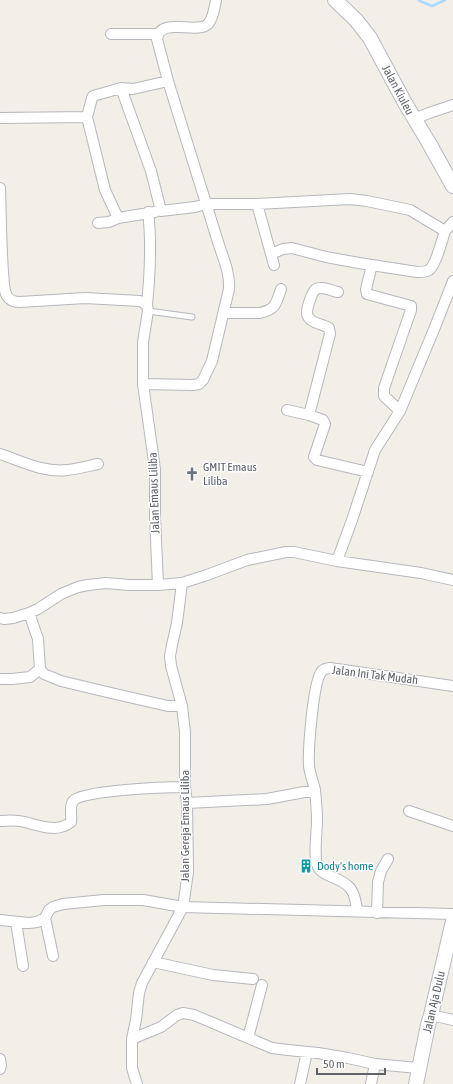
<svg xmlns="http://www.w3.org/2000/svg" width="453" height="1084" viewBox="0 0 453 1084" font-family="'Asap Condensed',sans-serif">
<style>
.lines{fill:none;stroke-linecap:round;stroke-linejoin:round}
.stream{stroke:#aadaff;stroke-width:2.5}
.lane-casing{stroke:#b5b8bc;stroke-width:7}
.street-casing{stroke:#b5b8bc;stroke-width:12}
.secondary-casing{stroke:#b6babf;stroke-width:16}
.lane{stroke:#fff;stroke-width:5}
.street{stroke:#fff;stroke-width:10}
.secondary{stroke:#fff;stroke-width:14}
.labels{text-anchor:middle;stroke-width:3;stroke-linejoin:round;paint-order:stroke}
.street-label{font-size:12px;fill:#5f6368;stroke:#fff}
.worship-label{font-size:12px;fill:#5b616d;stroke:#fff;text-anchor:start}
.culture-label{font-size:12px;fill:#0d838f;stroke:#fff;text-anchor:start}
</style>
<rect width="100%" height="100%" fill="#f1efe8"/>
<g class="lines">
<path class="stream" d="M419,0L420,1L432,6L445,0"/>
<g class="lane-casing">
<path id="lane" d="M148,311L192,317"/>
</g>
<g class="street-casing">
<path id="street" d="M111,34H158
M121,88L151,171L161,211L195,207L206,204H257L350,199L367,201L410,210L445,231L453,222
M87,117L92,98L93,96L121,88L133,89L168,81
M0,118L87,117L105,190L118,218
M414,119L429,113L453,105
M0,188C1,216 1,244 3,272C4,279 3,289 7,296C10,301 14,302 20,302L85,298L140,301L147,305L148,311L143,342V384L155,469V517L158,585L182,583L207,575L247,560L286,552H294L337,561L421,573L453,580
M257,204L271,254L283,249L292,248L326,257L359,263L417,272C421,272 426,272 429,270C436,265 442,240 445,231
M98,223L109,222L118,218L155,212
M271,254L274,265
M372,265L366,289L367,294L411,306V310L384,388V396L400,411
M338,292C332,291 322,286 316,289C312,291 307,308 307,312C307,314 308,317 309,318C313,324 323,324 329,328L330,334L309,415L323,420L325,424L314,457L317,460L368,472
M147,305C150,274 152,243 148,212
M224,313H260C276,309 276,304 281,289
M143,384L193,385L199,384L203,380L212,361L229,289C230,272 223,258 218,242L168,81L157,39C160,16 197,35 208,24C212,20 215,6 216,0
M287,410L309,415
M0,454C21,461 44,473 67,470C77,469 88,466 98,464
M337,561L352,520L375,450L400,411L435,327L453,281
M29,613L38,639L40,669L44,674L61,681L111,693L168,706H182
M0,618L4,619L13,618L29,613L38,609L61,594L78,587L88,585L106,583L129,585H158
M0,679H12L30,677L40,669
M315,790C313,782 310,774 309,766C308,751 313,680 322,671C326,667 331,668 337,669L453,686
M187,803L267,799L315,790C316,800 317,810 317,821C317,832 313,857 318,867C320,871 325,874 330,876C350,884 355,889 357,911
M409,811L453,826
M0,821C9,820 17,820 25,822C40,826 58,833 71,822C72,815 69,807 73,801C81,790 168,787 185,787
M377,913L378,882L381,871L388,859
M45,918L53,956
M0,920L29,923L37,922L45,918L49,910L53,907L63,904L104,900H143L183,907L453,914
M16,922L23,966
M153,962L213,975L253,979
M431,1015L453,1020
M248,1038L262,985
M132,1039L161,1027L177,1015L183,1013L194,1015L272,1048L288,1050L318,1053L348,1058L375,1064L418,1068
M0,1059L1,1065L0,1069
M137,1084L132,1068V1039L136,1020L139,993L142,983L183,907L188,872L187,803L185,787V732L182,706L171,666L170,656L172,645L177,623L182,583
M300,1084L307,1052
M371,1084L375,1064"/>
</g>
<g class="secondary-casing">
<path id="secondary" d="M335,0L356,20L370,38L405,103L429,143L453,186
M416,1084L428,1025L431,1015L453,921"/>
</g>
<use href="#lane" class="lane"/>
<use href="#street" class="street"/>
<use href="#secondary" class="secondary"/>
</g>
<defs>
<g id="church-bare" transform="scale(1.08)"><path d="M-1.2-6h2.4v3.5h3.3v2.4h-3.3V6h-2.4V-.1h-3.3v-2.4h3.3Z" fill="#6b7280" stroke="#fff" stroke-width="2.5" paint-order="stroke"/></g>
<g id="building-bare" transform="scale(1.08)"><path d="M-4-6H4V6H1V3H-1V6H-4ZM-2.5-4.3h1.7v1.8h-1.7ZM.8-4.3h1.7v1.8H.8ZM-2.5-1h1.7V.8h-1.7ZM.8-1h1.7V.8H.8Z" fill="#0f9aa8" stroke="#fff" stroke-width="2.5" paint-order="stroke"/></g>
</defs>
<g fill-rule="evenodd">
<use href="#church-bare" x="192" y="474"/>
<use href="#building-bare" x="306" y="866"/>
</g>
<g class="labels">
<g class="street-label">
<text transform="translate(398 90) rotate(62)" y="4">Jalan Kiuleu</text>
<text transform="translate(154 493) rotate(-92)" y="4">Jalan Emaus Liliba</text>
<text transform="translate(375 675) rotate(7)" y="4">Jalan Ini Tak Mudah</text>
<text transform="translate(185 826) rotate(-90)" y="4">Jalan Gereja Emaus Liliba</text>
<text transform="translate(434 1002) rotate(-77)" y="4">Jalan Aja Dulu</text>
</g>
<g class="worship-label">
<text x="203" y="471">GMIT Emaus<tspan x="203" dy="14">Liliba</tspan></text>
</g>
<g class="culture-label">
<text x="317" y="870">Dody's home</text>
</g>
</g>
<path d="M317 1068v6h68v-6" fill="none" stroke="#5f6368" stroke-width="2"/>
<text x="323" y="1068" font-size="12" fill="#5f6368" stroke="#ffffff" stroke-width="3" paint-order="stroke">50 m</text>
</svg>
